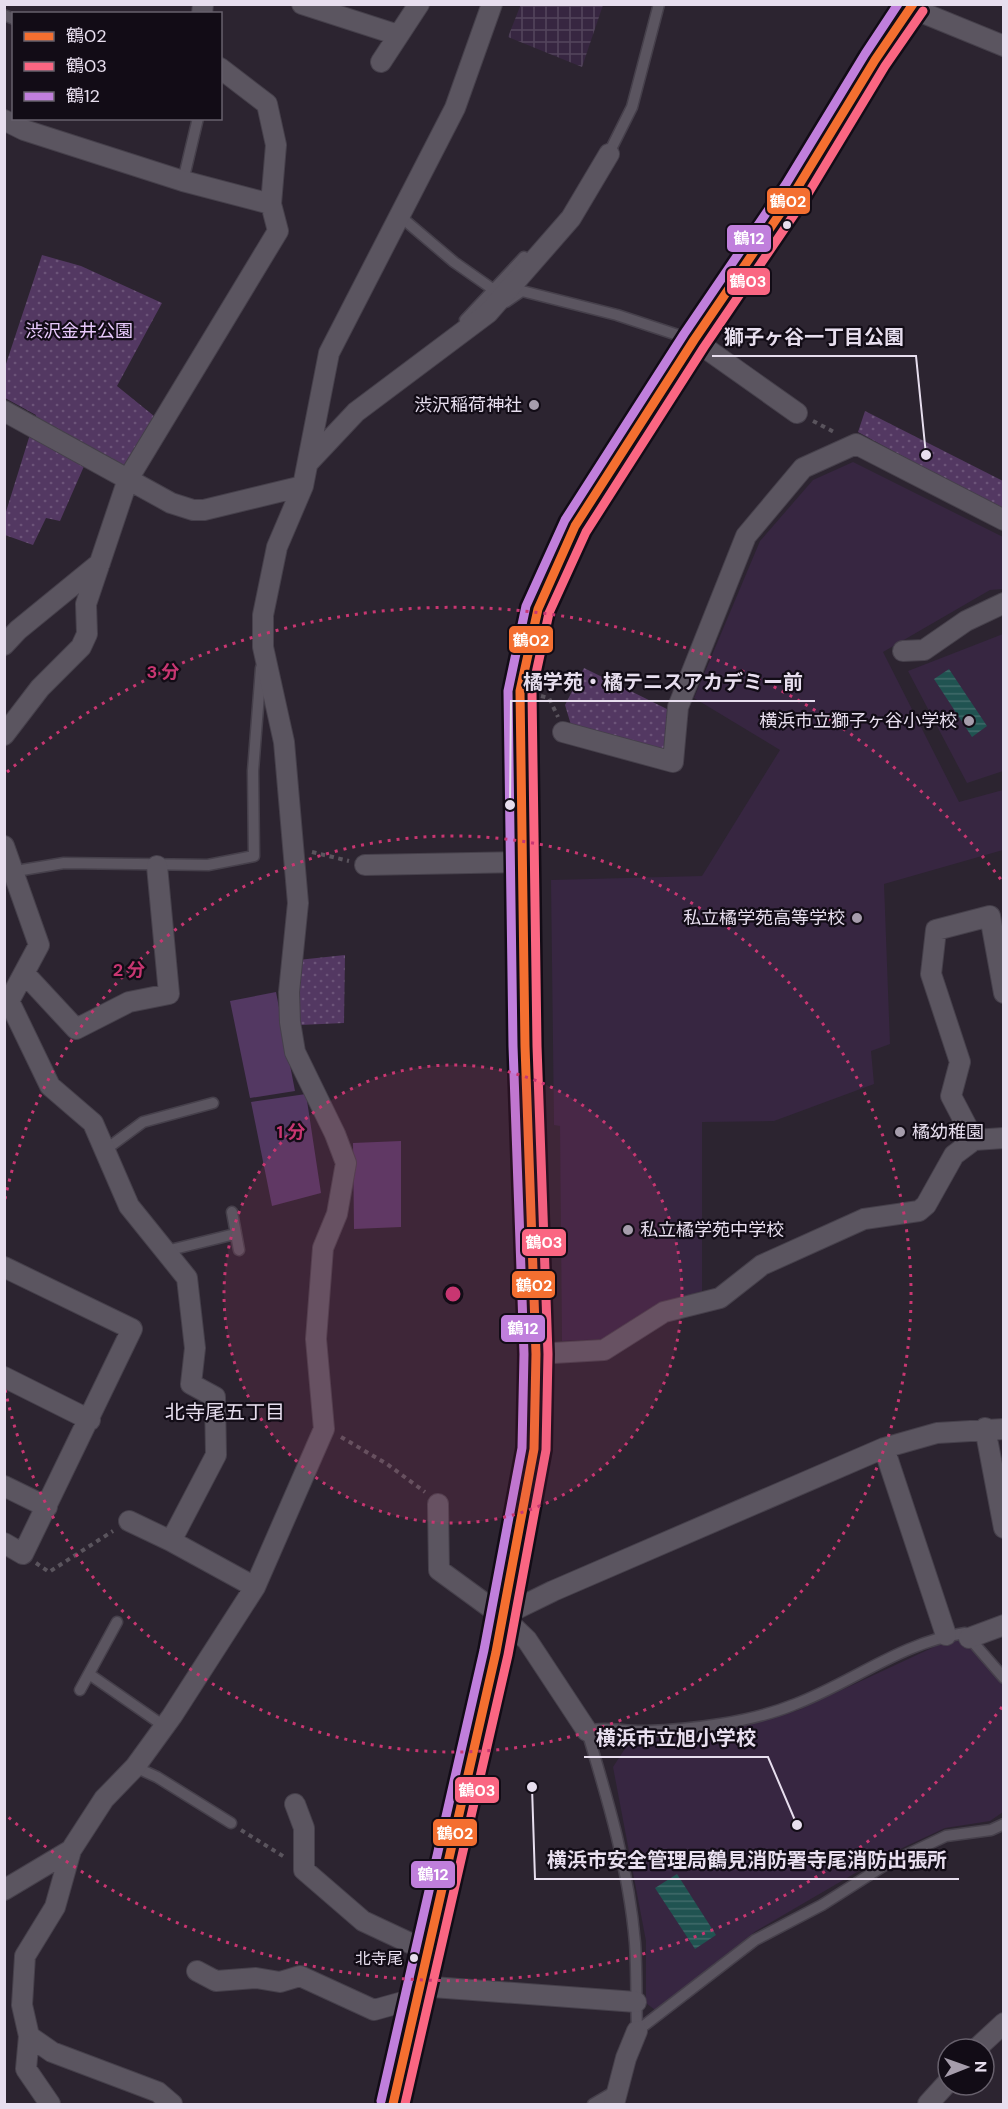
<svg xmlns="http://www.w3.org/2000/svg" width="1008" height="2109" viewBox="0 0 1008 2109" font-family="'DM Sans','Noto Sans JP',sans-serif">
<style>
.built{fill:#372641}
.industrial{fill:url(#industrial-grid)}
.grass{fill:#533862}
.park{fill:url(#park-dots)}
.water{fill:url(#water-rules)}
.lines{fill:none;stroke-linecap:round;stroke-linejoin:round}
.service-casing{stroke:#46404b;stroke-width:13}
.minor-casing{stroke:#46404b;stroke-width:22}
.tertiary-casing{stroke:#46404b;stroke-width:28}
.path{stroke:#5a545d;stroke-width:4;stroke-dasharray:4.5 4.5;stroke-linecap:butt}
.service{stroke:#5b5560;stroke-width:10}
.minor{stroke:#5b5560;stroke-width:20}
.tertiary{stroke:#5b5560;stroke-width:26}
.bus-1-casing{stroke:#120c16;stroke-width:14}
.bus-2-casing{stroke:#120c16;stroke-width:14}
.bus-3-casing{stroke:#120c16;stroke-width:14}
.bus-1{stroke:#f46f30;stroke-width:9}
.bus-2{stroke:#fa6682;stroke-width:9}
.bus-3{stroke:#c07fdc;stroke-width:9}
.ring{fill:none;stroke:#c83671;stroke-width:3;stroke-dasharray:3 6}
.bus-dot{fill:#e7deee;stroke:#120c16;stroke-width:2}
.poi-dot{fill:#a69dac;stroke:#120c16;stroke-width:2}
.labels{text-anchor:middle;stroke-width:4.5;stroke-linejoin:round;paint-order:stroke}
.bus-label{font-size:16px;fill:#e7deee;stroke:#120c16;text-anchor:end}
.park-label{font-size:18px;fill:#e9cafd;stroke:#120c16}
.poi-label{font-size:18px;fill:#e7deee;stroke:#120c16;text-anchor:end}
.neighbourhood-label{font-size:20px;fill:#e7deee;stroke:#120c16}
.centre{fill:#c83671;stroke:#120c16;stroke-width:3}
.ring-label{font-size:18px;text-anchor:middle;font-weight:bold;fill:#c83671;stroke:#120c16;stroke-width:4.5;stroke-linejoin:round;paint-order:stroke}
.leader{fill:none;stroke:#e7deee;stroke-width:2}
.callout-dot{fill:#e7deee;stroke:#120c16;stroke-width:2}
.callout-label{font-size:20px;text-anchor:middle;font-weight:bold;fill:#e7deee;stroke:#120c16;stroke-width:4.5;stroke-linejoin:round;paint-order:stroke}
.line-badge{stroke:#120c16;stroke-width:2}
.badge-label{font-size:16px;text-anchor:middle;font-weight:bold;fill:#fff}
</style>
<defs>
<pattern id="industrial-grid" width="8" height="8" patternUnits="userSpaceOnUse" patternTransform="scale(1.5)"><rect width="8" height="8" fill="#372641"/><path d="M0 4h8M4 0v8" fill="none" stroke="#54455d"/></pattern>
<pattern id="park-dots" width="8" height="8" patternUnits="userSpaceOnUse" patternTransform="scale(1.5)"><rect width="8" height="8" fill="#533862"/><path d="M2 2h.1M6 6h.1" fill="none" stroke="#6c5479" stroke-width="1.8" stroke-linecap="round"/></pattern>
<pattern id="water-rules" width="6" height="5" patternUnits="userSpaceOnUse" patternTransform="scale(1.5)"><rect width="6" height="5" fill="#205351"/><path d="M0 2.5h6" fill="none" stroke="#406b6a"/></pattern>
</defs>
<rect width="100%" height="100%" fill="#2c2430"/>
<path class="built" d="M853,462L1003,537V589L990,590L883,652L959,802L1003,790V850L884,884L890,1044L871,1051L874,1084L774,1121L702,1122V1291L663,1303L607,1339L562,1341L560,1126L554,1125L551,880L702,876L780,750L694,698L760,541L813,480Z
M1003,634V771L967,783L908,671Z
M963,1638L1003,1683V1812L990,1821L945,1828L881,1858L756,1931L655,2010L646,2003V1941L613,1767L630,1741L730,1730L799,1710L951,1639Z"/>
<path class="industrial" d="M521,4L603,5L582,67L508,37Z"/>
<path class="grass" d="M276,992L295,1091L250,1098L230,1001Z
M306,1094L321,1193L272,1206L251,1102Z
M401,1141V1227L354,1229L353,1143Z"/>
<path class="park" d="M42,255L81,266L162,303L117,386L154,416L124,465L92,448L60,521L46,518L33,545L5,535V515L36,415L5,398L4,370Z
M865,411L1003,481V511L858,432Z
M584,668L671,711L667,751L571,725L565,705Z
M345,955L344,1023L300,1025L298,960Z"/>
<path class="water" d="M949,669L987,726L972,737L934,679Z
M677,1874L716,1935L695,1949L655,1888Z"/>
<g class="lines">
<g class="service-casing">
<path id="service" d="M4,15L14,19
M607,157L632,107L659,4
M183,181L198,118
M401,217L454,262L494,290
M506,302L522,291L617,315L693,340
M465,320L524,257
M10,872L64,863L208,865L254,856L253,771L261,668
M105,1150L143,1122L213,1103
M232,1212L239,1250
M166,1251L235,1234
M89,1674L164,1726
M80,1690L117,1622
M135,1767L157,1777L231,1823
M637,2031C636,2002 637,1972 635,1943C629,1871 608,1800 587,1731C607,1726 625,1732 646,1731C691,1730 751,1722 793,1705C852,1683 901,1642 965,1633L1004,1678
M637,2031L755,1940L822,1905L885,1865L946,1836L991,1830L1004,1824
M593,2104L617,2090"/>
</g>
<g class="minor-casing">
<path id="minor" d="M302,4L398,35
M911,8L1004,46
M202,14L203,4
M381,62L419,4
M4,120L24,130L183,181L271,204
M694,340L797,413
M4,411L171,503L193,510H204L303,486
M309,462L356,412L488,313L571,218L609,154
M4,645L18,630L100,563
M903,651L924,650L966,621L1004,603
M563,732L673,762L678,707L746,536L803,468L856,444L1004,520
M4,735L40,688L81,647L87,634L86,604L128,479L278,231L271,204L276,145L267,104L220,68
M4,846L39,945L9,1001L50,1086L93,1123L129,1206L187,1278L195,1348L191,1384L215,1397L216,1455L171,1541
M365,865L523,862
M24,973L76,1029L129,1002L169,994L157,866
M974,1140L951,1096L960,1062L931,974L936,930L990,916L1004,993
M4,1267L132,1329L23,1554L4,1543
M536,1354L604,1350L664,1312L720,1298L762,1265L864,1219L919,1211L926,1205L954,1155L974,1140L1004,1138
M4,1377L90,1420
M985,1428L1004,1528
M884,1448L946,1635
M4,1486L47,1507
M438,1504L439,1570L502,1616L527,1640L587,1731
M129,1521L171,1541L255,1587
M502,1616L553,1591L884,1448L937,1433L1004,1429
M969,1638L1004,1625
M295,1804L304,1828V1870L363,1921L427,1951
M4,1890L71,1850
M197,1971L216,1981L256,1978L280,1982L300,1976L374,2010L417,1998
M419,1986L636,2002
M29,2036L52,2052L158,2092L172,2104
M976,2049L1004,2023
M50,2104L26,2069L29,2036L22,2005L25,1956L55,1907L71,1850L104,1799L135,1767L172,1716L255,1587L324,1429L316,1339L323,1248L337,1214L346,1163L335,1134L295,1052L290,1022L289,992L298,903L284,742L263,647V615L277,547L303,486L329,353L455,108L492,4
M614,2104L626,2058L637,2031
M928,2104L948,2082"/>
</g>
<g class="tertiary-casing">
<path id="tertiary" d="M393,2104L496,1652L534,1449L536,1354L525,1046L520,691L538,609L575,526L694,340L796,190L875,60L913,4"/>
</g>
<path class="path" d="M813,421L836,433
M541,696L549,698L558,717
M312,852L349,861
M341,1437L387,1464L425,1492
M36,1563L49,1572L113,1531
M241,1830L286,1858"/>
<use href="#service" class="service"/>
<use href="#minor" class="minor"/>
<use href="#tertiary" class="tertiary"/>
<g class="bus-1-casing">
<path id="bus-1" d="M393,2104L496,1652L534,1449L536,1354L525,1046L520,691L538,609L575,526L694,340L796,190L875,60L913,4"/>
</g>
<g class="bus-2-casing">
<path id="bus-2" d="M405,2104L508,1655L546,1450L548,1354L537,1046L532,692L549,613L586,532L704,347L806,197L885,66L923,11"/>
</g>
<g class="bus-3-casing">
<path id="bus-3" d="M381,2101L484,1650L522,1448L524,1354L513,1046L508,691L526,606L565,520L684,334L786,184L865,54L898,4"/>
</g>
<use href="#bus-1" class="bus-1"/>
<use href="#bus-2" class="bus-2"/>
<use href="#bus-3" class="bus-3"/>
</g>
<circle cx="453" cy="1294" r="229" fill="#c83671" fill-opacity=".12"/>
<g class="ring">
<circle cx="453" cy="1294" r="229"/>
<path d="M5 1199A458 458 0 1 1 5 1389"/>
<path d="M1002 1707A687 687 0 0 1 7 1816M7 772A687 687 0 0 1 1002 881"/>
</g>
<g class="bus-dot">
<circle cx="787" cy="225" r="5"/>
<circle cx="414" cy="1958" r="5"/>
</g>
<g class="poi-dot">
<circle cx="534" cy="405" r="6"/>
<circle cx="969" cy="721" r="6"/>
<circle cx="857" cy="918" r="6"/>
<circle cx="900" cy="1132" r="6"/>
<circle cx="628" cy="1230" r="6"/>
</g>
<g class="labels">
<g class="bus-label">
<text x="403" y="1964">北寺尾</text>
</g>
<g class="park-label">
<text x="79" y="337">渋沢金井公園</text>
</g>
<g class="poi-label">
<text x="522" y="411">渋沢稲荷神社</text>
<text x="957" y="727">横浜市立獅子ヶ谷小学校</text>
<text x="845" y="924">私立橘学苑高等学校</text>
<text x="912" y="1138" text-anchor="start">橘幼稚園</text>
<text x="640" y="1236" text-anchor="start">私立橘学苑中学校</text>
</g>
<g class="neighbourhood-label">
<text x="225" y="1419">北寺尾五丁目</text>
</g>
</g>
<circle cx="453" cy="1294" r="9" class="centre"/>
<g class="ring-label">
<text x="163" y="678">3 分</text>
<text x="129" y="976">2 分</text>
<text x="291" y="1138">1 分</text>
</g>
<path class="leader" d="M926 455L916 356H712M510 805L511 701H815M797 1825L768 1757H584M532 1787L535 1879H959"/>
<g class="callout-dot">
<circle cx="926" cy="455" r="6"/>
<circle cx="510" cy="805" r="6"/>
<circle cx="797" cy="1825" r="6"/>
<circle cx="532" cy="1787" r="6"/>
</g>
<g class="callout-label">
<text x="814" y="344">獅子ヶ谷一丁目公園</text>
<text x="663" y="689">橘学苑・橘テニスアカデミー前</text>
<text x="676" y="1745">横浜市立旭小学校</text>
<text x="747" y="1867">横浜市安全管理局鶴見消防署寺尾消防出張所</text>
</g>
<g class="line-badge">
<rect x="766" y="187" width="45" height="28" rx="6" fill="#f46f30"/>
<rect x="726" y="224" width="46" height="29" rx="6" fill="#c07fdc"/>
<rect x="726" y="267" width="45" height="29" rx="6" fill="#fa6682"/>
<rect x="508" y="625" width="46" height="29" rx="6" fill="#f46f30"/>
<rect x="521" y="1228" width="46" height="29" rx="6" fill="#fa6682"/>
<rect x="511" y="1270" width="45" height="29" rx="6" fill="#f46f30"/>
<rect x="500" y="1314" width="46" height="29" rx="6" fill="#c07fdc"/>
<rect x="454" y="1776" width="46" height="28" rx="6" fill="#fa6682"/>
<rect x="432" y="1818" width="46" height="29" rx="6" fill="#f46f30"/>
<rect x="410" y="1860" width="46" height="29" rx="6" fill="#c07fdc"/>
</g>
<g class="badge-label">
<text x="788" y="207">鶴02</text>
<text x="749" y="244">鶴12</text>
<text x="748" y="287">鶴03</text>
<text x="531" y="646">鶴02</text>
<text x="544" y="1248">鶴03</text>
<text x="534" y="1291">鶴02</text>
<text x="523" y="1334">鶴12</text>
<text x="477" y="1796">鶴03</text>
<text x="455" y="1839">鶴02</text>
<text x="433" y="1880">鶴12</text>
</g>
<rect width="1008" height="2109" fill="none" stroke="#e7deee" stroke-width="12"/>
<rect x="12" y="12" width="210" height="108" fill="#120c16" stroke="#67606c" stroke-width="1.5"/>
<rect x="24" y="32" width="30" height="9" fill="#f46f30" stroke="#67606c" stroke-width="1.5"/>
<text x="66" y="42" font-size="18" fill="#e7deee">鶴02</text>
<rect x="24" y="62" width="30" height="9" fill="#fa6682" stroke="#67606c" stroke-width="1.5"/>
<text x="66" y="72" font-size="18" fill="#e7deee">鶴03</text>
<rect x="24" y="92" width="30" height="9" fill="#c07fdc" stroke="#67606c" stroke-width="1.5"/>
<text x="66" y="102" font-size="18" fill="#e7deee">鶴12</text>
<g transform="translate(966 2067) rotate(89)"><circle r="28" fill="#120c16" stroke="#67606c" stroke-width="1.5"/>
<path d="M0-4.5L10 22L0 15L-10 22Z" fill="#a69dac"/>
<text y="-9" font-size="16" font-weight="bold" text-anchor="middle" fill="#e7deee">N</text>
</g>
</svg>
